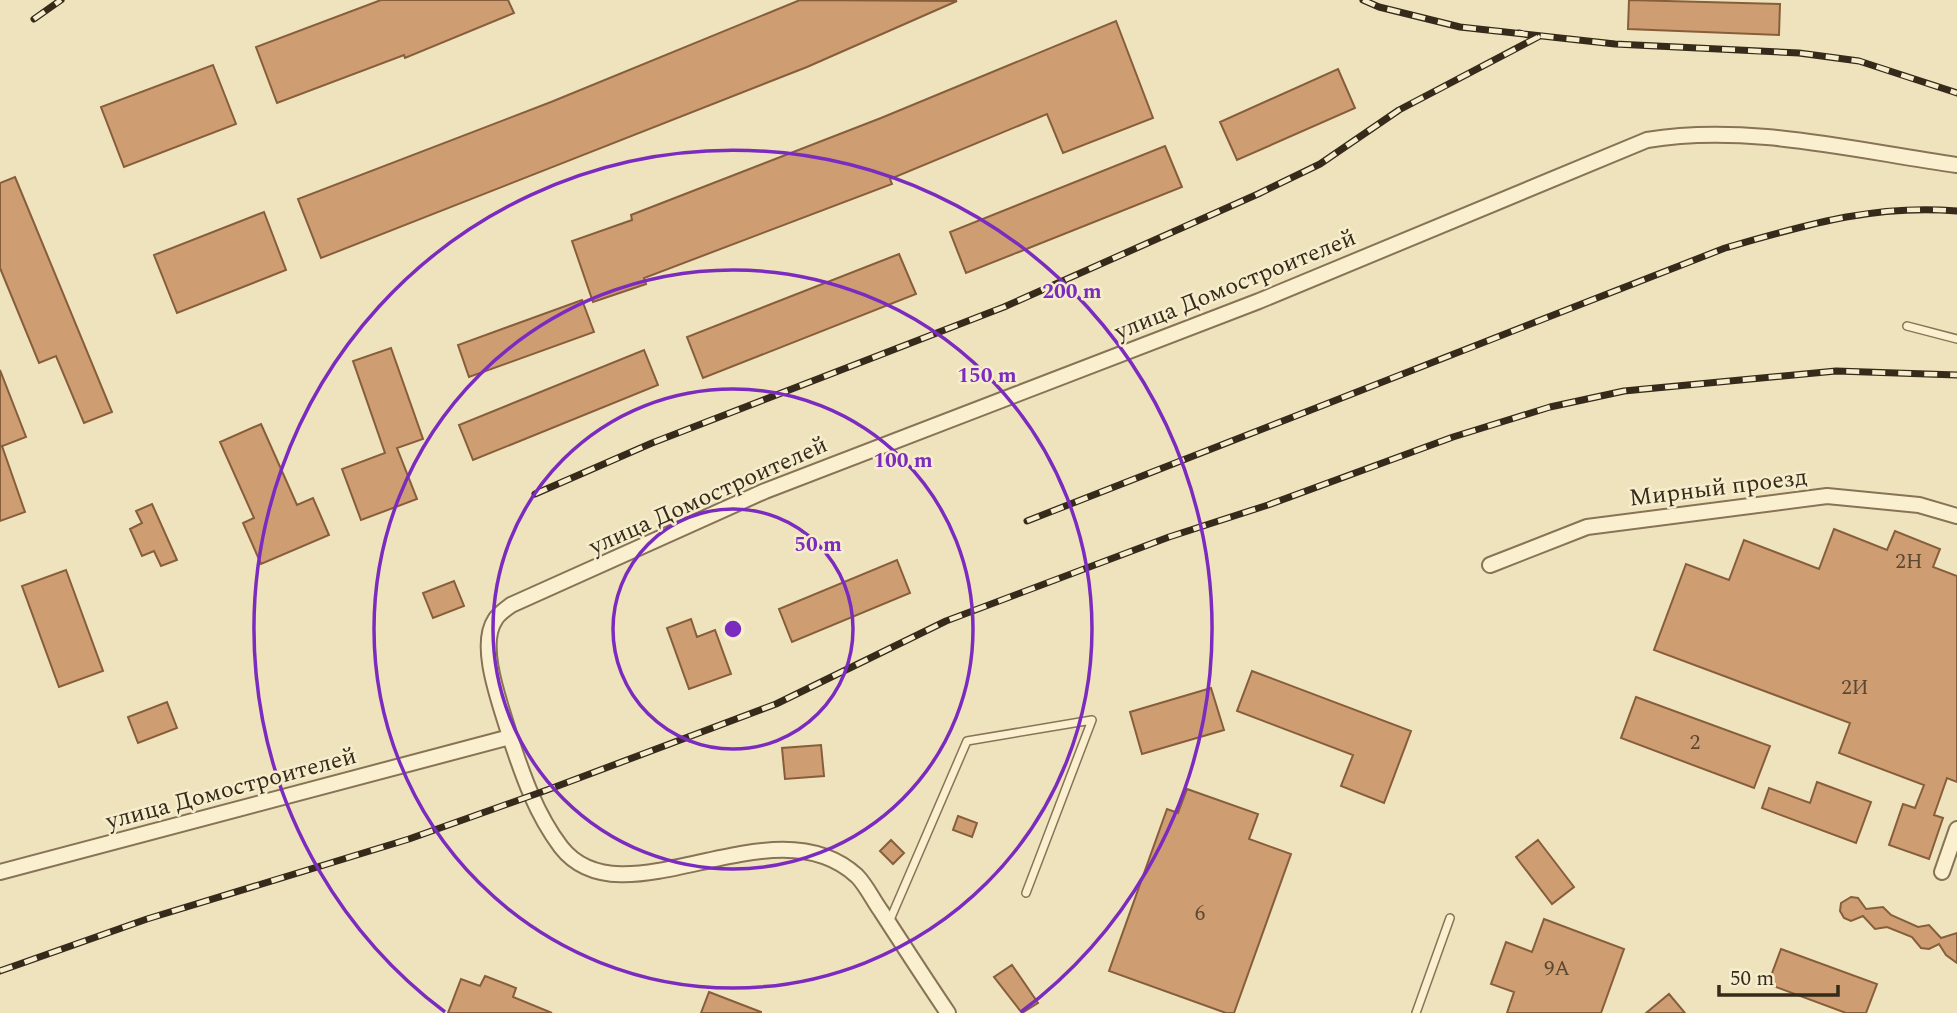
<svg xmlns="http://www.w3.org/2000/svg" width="1957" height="1013" viewBox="0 0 1957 1013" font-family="Spectral,serif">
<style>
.building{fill:#ce9e72;stroke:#875e3b;stroke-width:2}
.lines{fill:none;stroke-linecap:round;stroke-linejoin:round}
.service-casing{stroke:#877356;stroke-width:10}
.minor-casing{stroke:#877356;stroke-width:18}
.service{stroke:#faf0d0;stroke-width:7}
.minor{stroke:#faf0d0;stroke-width:14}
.rail-casing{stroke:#362a1b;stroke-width:7}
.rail{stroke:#f6edcd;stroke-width:4.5;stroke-dasharray:13;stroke-linecap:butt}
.ring{fill:none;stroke:#7b2cbf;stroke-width:3.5}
.labels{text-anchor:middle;stroke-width:5;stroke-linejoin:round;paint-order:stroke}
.number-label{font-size:21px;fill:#5c4731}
.street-label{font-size:24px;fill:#362a1b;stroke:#f6edcd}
.centre{fill:#7b2cbf;stroke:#f6edcd;stroke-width:3.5}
.ring-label{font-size:21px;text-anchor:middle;font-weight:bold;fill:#7b2cbf;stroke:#f6edcd;stroke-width:5;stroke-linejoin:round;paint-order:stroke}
</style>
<rect width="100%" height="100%" fill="#efe3bd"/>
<path class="building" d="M381,0H508L514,13L405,58L404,55L277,103L256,47Z
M800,0L957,1L807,67L321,258L298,199L551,102Z
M1629,0L1780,4L1779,35L1628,29Z
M1116,21L1153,118L1063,153L1047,114L890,179L892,184L644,278L646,284L593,302L572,241L632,220L631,215L881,118Z
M213,65L236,124L124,167L101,107Z
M1338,69L1355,108L1237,160L1220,122Z
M1165,146L1182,187L966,273L950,232Z
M15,177L112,412L84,423L56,356L39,363L0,268V183Z
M264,212L286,270L177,313L154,255Z
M899,254L916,294L703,378L687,337Z
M582,300L594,332L469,377L458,345Z
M391,348L423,439L397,448L417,499L361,520L342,469L385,453L353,361Z
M644,350L658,385L473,460L459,425Z
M0,370L26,437L0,447Z
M261,424L297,505L313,498L329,535L261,564L243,523L254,518L220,442Z
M2,446L25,512L0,521V447Z
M152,504L177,560L161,566L154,551L142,556L130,529L142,523L136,511Z
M1834,529L1887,550L1895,531L1940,549L1933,567L1957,576V782L1947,778L1934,815L1943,818L1929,859L1889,845L1903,804L1915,808L1924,785L1839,753L1850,723L1654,650L1686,564L1729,580L1744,540L1819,569Z
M897,560L910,593L792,642L779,609Z
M66,570L103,671L59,687L22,586Z
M454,581L464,606L433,618L423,593Z
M691,619L697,637L715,630L731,674L689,689L667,628Z
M1252,671L1411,731L1384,803L1341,786L1353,755L1237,711Z
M1211,688L1224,730L1142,754L1130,712Z
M1636,697L1770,746L1754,788L1621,738Z
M167,702L177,728L138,743L128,717Z
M821,745L824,776L785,779L782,748Z
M1817,782L1871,802L1856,843L1762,808L1769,788L1810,803Z
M1187,789L1258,814L1249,839L1291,854L1234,1013H1226L1109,971L1167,809L1178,813Z
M958,816L977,823L972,837L953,830Z
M891,840L904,853L893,864L880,851Z
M1538,840L1574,887L1552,904L1516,857Z
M1851,897L1858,898L1866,909L1883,907L1891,915L1918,927L1929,925L1941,938L1957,933V963L1946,955L1939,944L1929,949L1921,948L1912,937L1887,927L1875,929L1863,916L1851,921L1844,918L1840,911L1841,903Z
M1544,919L1624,949L1601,1013H1507L1514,992L1491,984L1506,942L1532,952Z
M1781,949L1877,984L1866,1013H1846L1768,984Z
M1012,965L1038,1003L1022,1013L994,977Z
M485,976L516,988L513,997L552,1013H448L461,979L480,986Z
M709,992L761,1012V1013H701Z
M1669,994L1685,1013H1646Z"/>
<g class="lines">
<g class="service-casing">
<path id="service" d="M1907,326L1957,339
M889,922L967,741L1092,720L1026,893
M1416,1013L1450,918"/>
</g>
<g class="minor-casing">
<path id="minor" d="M1490,565L1587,527L1827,496L1919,505L1957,516
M510,737C523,776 536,814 561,847C623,927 772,798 857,876C866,885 873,900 881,911C903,945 925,979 948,1013
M0,872L510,737C502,708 477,647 495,620C498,614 506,609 511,605L765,491L1259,301L1647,140C1749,123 1856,151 1957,165
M1942,872L1957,829"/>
</g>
<use href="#service" class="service"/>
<use href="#minor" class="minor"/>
<g class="rail-casing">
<path id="rail" d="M1363,0L1379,7L1460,27L1615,44L1799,53L1859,61L1957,93
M34,19L61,0
M535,494L652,443L1004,307L1258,194L1320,164L1399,110L1538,37L1519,33
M1027,521L1725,248C1806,225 1873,204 1957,211
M0,971L147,919L409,839L547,790L776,704L946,621L1169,537L1268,505L1453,437L1550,407L1624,391L1836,371L1957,375"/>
</g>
<use href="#rail" class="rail"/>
</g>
<g class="ring">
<circle cx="733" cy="629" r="120"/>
<circle cx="733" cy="629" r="240"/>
<circle cx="733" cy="629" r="359"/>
<path d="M445 1012A479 479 0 1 1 1021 1012"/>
</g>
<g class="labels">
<g class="number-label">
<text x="1909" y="568">2Н</text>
<text x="1855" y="694">2И</text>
<text x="1695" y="749">2</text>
<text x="1200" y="920">6</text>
<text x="1557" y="975">9А</text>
</g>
<g class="street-label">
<text transform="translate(1235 284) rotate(-22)" y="8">улица Домостроителей</text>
<text transform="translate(1718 487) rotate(-7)" y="8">Мирный проезд</text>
<text transform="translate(708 495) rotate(-24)" y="8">улица Домостроителей</text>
<text transform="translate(231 788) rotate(-15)" y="8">улица Домостроителей</text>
</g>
</g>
<circle cx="733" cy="629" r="10" class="centre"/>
<g class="ring-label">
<text x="1072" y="298">200 m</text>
<text x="987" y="382">150 m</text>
<text x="903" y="467">100 m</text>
<text x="818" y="551">50 m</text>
</g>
<path d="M1719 985v10h119v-10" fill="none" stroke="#362a1b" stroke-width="3.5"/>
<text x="1730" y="985" font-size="21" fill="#362a1b" stroke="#f6edcd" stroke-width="5" paint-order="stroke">50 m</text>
</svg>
